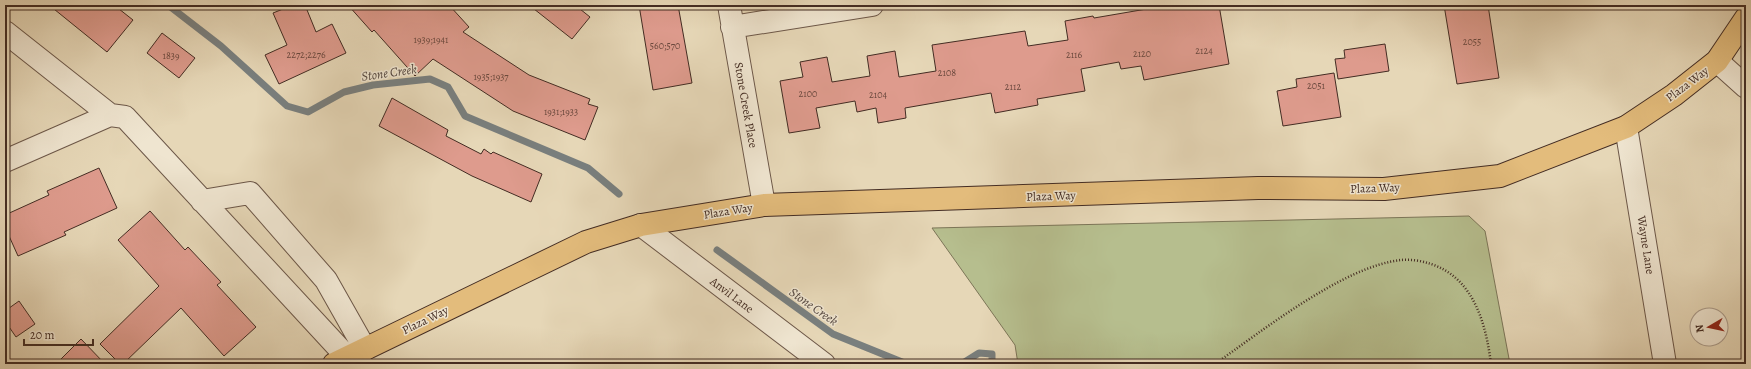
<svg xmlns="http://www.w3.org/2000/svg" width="1751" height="369" viewBox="0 0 1751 369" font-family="Alegreya,serif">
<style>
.green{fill:#b6be8e;stroke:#7c7558}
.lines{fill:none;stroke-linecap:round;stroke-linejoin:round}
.stream{stroke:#797f7e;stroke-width:7}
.building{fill:#de9b8d;stroke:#432c23}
.minor-casing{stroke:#6c5748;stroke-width:24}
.major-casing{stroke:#432c23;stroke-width:24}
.path{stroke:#432c23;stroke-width:2.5;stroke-dasharray:1 2;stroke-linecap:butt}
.minor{stroke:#efe5d0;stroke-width:22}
.major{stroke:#e3bc7c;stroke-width:22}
.labels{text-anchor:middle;stroke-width:3;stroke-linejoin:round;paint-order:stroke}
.number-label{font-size:10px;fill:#6a483e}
.street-label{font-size:12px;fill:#432c23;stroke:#efe5d0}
.water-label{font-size:13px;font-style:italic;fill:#554841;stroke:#efe5d0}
</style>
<rect width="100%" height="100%" fill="#e6d7b7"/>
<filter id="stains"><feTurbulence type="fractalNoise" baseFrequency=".005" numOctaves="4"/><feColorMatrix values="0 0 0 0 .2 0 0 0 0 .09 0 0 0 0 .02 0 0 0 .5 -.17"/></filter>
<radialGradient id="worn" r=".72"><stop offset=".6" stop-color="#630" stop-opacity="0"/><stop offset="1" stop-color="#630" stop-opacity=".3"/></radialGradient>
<path class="green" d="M1469,216L1485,231L1510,364H1018L1015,345L932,228Z"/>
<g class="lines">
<path class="stream" d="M168,5L221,46L287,106L308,112L344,92L373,85L430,79L448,87L465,116L588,168L619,194
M717,250L833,334L907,364
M955,364L963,363L979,353L992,354V364"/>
</g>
<path class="building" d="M49,5H114L133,20L107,52Z
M293,5H305L316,32L332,24L346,53L279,84L265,55L287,45L273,13Z
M348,5H449L469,27L463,32L529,75L590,99L588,104L598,107L585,140L513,111L433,59L415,76L374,30L372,32Z
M529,5H575L590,17L572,39Z
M639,5H678L692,83L653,90Z
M1170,5H1219L1229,64L1144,80L1141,66L1121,69L1119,62L1081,69L1085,91L1037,99L1038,105L995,113L991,93L905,108L906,118L878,123L876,108L857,112L855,101L816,108L820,128L789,133L780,81L803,77L800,62L827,57L832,82L870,76L867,56L895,51L899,77L936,71L932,45L1025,31L1028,46L1068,40L1065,21L1093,16L1094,18Z
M1444,5H1488L1499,78L1457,84Z
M162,33L195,58L179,78L147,53Z
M1385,44L1389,71L1338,79L1335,59L1345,58L1344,50Z
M1334,73L1341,117L1283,126L1277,91L1297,87L1296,79Z
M392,98L448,130L446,136L481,154L484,149L491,154L493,152L542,174L531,202L472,176L379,126Z
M99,168L117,208L64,232L66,235L18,256L5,227V215L49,195L47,191Z
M150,211L185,250L188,247L221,282L217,285L256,327L224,356L181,308L123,364H120L100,344L159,286L118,240Z
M19,301L35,324L16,337L5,321V311Z
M81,339L105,364H56Z"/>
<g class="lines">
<g class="minor-casing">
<path id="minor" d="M729,5L764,205
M732,27L872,5
M5,32L110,115
M1717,61L1746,87
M1626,127L1665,364
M5,161L110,115L125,117L348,358
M202,201L250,193L326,280L365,349
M641,225L824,364"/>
</g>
<g class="major-casing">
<path id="major" d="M334,364L586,242L641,225L764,205L1258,188L1384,189L1500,176L1626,127L1674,95L1717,61L1746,18"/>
</g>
<path class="path" d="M1215,364C1262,331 1344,266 1401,260C1411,259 1422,261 1431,264C1474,278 1486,324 1491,364"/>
<use href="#minor" class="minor"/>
<use href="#major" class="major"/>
</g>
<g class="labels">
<g class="number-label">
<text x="431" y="43">1939;1941</text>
<text x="1472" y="45">2055</text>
<text x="665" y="49">560;570</text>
<text x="1204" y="54">2124</text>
<text x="1142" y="57">2120</text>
<text x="306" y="58">2272;2276</text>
<text x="1074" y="58">2116</text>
<text x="171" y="59">1839</text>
<text x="947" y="76">2108</text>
<text x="491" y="80">1935;1937</text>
<text x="1316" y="89">2051</text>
<text x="1013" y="90">2112</text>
<text x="808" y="97">2100</text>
<text x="878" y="98">2104</text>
<text x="561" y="115">1931;1933</text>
</g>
<g class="street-label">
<text transform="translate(1687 84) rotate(-37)" y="4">Plaza Way</text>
<text transform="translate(746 105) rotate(80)" y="4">Stone Creek Place</text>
<text transform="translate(1375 188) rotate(-2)" y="4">Plaza Way</text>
<text transform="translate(1051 196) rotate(-2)" y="4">Plaza Way</text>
<text transform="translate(728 211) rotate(-9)" y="4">Plaza Way</text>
<text transform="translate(1646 245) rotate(81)" y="4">Wayne Lane</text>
<text transform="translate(732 295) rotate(37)" y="4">Anvil Lane</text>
<text transform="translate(425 320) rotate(-26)" y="4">Plaza Way</text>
</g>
<g class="water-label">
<text transform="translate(389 72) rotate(-8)" y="5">Stone Creek</text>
<text transform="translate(814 306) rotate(35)" y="5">Stone Creek</text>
</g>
</g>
<rect width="1751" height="369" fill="none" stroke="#e6d7b7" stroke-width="20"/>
<rect x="6" y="6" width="1739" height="357" fill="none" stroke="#432c23" stroke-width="2"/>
<rect x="10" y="10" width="1731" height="349" fill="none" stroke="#432c23"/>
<g transform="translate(1709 327) rotate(261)"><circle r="19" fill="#efe5d0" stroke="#aa9b8b"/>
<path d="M0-3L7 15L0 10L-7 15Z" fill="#8f2418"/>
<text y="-6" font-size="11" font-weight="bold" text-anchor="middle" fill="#432c23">N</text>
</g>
<path d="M24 339v6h69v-6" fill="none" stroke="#432c23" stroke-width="2"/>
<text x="30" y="339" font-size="12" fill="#432c23" stroke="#efe5d0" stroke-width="3" paint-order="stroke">20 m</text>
<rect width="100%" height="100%" filter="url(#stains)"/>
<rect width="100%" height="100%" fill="url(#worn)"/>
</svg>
